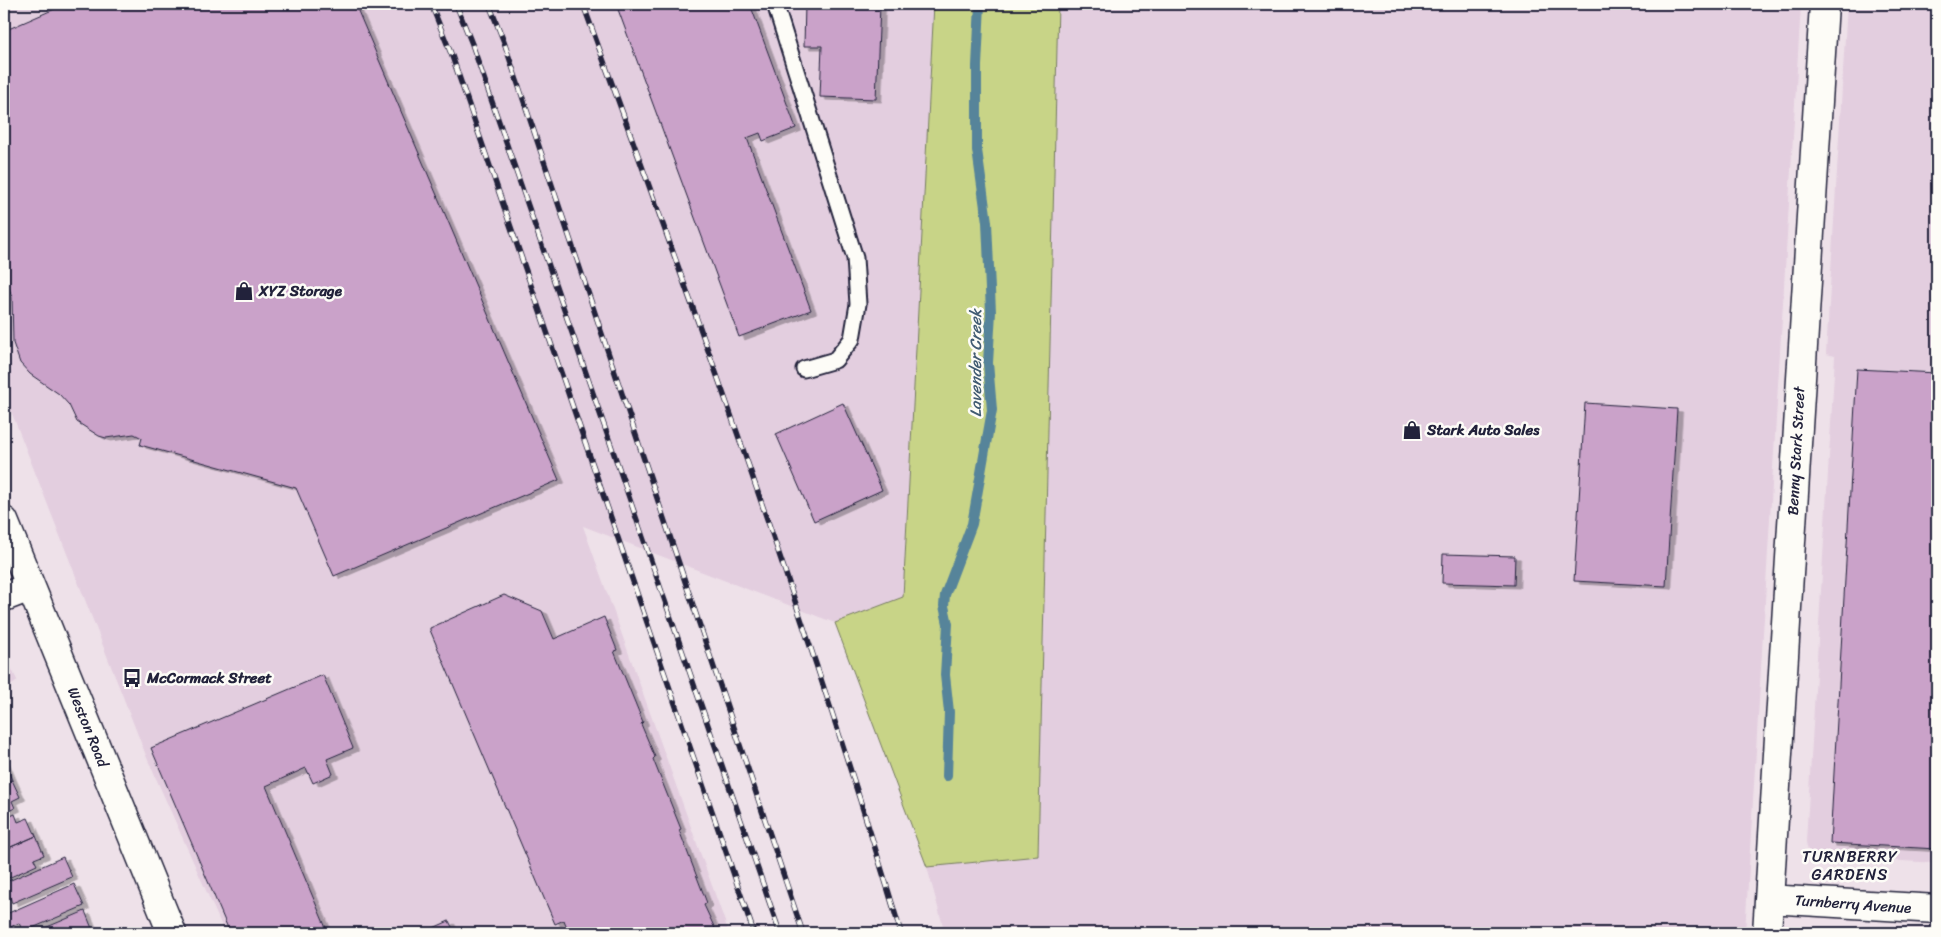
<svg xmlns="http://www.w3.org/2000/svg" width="1941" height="937" viewBox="0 0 1941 937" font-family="Sriracha,sans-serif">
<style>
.built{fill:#e3cedf}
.green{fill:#c8d487;stroke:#757b61}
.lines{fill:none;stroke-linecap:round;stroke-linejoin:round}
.stream{stroke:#57849a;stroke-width:10}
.building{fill:#caa2c9;stroke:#22223b;filter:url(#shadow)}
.service-casing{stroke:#22223b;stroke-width:19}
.minor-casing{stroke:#22223b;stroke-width:31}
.secondary-casing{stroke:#22223b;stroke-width:31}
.service{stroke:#fdfcf7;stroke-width:15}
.minor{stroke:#fdfcf7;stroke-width:28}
.secondary{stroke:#fdfcf7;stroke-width:28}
.rail-casing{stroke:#22223b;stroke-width:5.5}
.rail{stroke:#fdfcf7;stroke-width:4;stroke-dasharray:11;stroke-linecap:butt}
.labels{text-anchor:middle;stroke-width:5;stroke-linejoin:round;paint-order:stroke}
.poi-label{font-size:15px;font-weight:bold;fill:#22223b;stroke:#fdfcf7;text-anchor:start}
.street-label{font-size:15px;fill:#22223b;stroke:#fdfcf7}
.water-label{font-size:16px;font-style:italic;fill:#415b72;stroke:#fdfcf7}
.neighbourhood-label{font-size:16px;letter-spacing:1px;fill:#22223b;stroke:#fdfcf7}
</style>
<defs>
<filter id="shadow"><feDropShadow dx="5.5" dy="3" stdDeviation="0" flood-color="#0004"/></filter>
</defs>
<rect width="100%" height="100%" fill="#eee1e9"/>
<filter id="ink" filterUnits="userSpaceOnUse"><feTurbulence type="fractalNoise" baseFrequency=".02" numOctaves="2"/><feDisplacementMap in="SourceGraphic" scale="10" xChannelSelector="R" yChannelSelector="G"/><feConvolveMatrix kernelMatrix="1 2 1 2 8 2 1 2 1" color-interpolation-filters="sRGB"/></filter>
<g filter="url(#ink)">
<path class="built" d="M4,4H934L903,597L835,623L583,526L729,933H225L147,758L4,393Z
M1058,4H1801L1745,933H945L927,867L1038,856Z
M1847,4H1937V863L1817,856L1808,851L1806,842L1835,356L1826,354Z
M4,653L17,680L15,683L4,689Z"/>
<path class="green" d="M934,4H1058L1038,856L927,867L835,623L903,597Z"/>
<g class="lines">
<path class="stream" d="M947,776L949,712L945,675L948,624L944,606L945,595L972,524L992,410L988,363L991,312L987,222L977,150V66L980,4"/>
</g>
<path class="building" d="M66,4H355L559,480L334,576L296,488L140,445L142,438L134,434L106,438L99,436L77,422L69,405L59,394L30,374L20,363L13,343L12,297L4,274V31Z
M616,4H750L796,128L763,141L760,133L747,138L811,310L739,337Z
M805,4L880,6L876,99L820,97L822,46H804Z
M1857,369L1937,373V849L1830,843Z
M843,403L882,490L814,521L776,434Z
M1585,403L1677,409L1666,586L1574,581Z
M1443,554L1515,556L1514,585L1442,583Z
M504,595L542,611L554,639L604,617L617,650L614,651L643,722L641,724L655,757L653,759L681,829L679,830L707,903L704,905L717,933H569L564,920L555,924L430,630V628Z
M323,675L353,748L327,759L333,774L313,783L306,768L266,786L326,928L314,933H230L151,748Z
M4,761L12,780L4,783Z
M12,780L20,797L12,801L15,808L4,813V783Z
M15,814L18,822L28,818L36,836L4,850V819Z
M36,836L44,855L34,859L37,865L4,880V850Z
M63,857L72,877L12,903L8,892L4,894V883Z
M74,884L84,906L23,932L19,923L4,930V915Z
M85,911L93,931L88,933H33Z
M449,921L455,933H422Z"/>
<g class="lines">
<g class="service-casing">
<path id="service" d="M775,4L855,258L858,304L852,339L835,360L804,369"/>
</g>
<g class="minor-casing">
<path id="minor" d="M4,597L30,587
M1769,899L1937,909
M1767,933L1824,4"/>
</g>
<g class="secondary-casing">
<path id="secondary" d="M4,521L172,933"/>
</g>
<use href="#service" class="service"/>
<use href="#minor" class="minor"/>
<use href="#secondary" class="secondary"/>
<g class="rail-casing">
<path id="rail" d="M431,4L452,56L754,933
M456,4L472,44L780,933
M489,4L504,42L803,933
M583,4C695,311 807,619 901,933"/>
</g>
<use href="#rail" class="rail"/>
</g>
</g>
<defs>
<g id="shop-bare" transform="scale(1.5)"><path d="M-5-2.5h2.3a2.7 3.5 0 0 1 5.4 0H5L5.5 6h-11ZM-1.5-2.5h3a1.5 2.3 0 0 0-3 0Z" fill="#22223b" stroke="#fdfcf7" stroke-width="2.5" paint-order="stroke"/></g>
<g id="bus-bare" transform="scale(1.5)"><path d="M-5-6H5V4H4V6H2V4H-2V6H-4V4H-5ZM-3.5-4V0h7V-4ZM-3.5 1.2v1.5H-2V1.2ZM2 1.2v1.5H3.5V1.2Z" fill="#22223b" stroke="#fdfcf7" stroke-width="2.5" paint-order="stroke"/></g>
</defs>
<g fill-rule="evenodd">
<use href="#shop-bare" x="244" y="291"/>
<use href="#shop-bare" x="1412" y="430"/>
<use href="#bus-bare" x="132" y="678"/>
</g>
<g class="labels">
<g class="poi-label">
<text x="259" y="296">XYZ Storage</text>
<text x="1427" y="435">Stark Auto Sales</text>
<text x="147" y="683">McCormack Street</text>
</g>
<g class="street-label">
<text transform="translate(1796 451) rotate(-87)" y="5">Benny Stark Street</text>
<text transform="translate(88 727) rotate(68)" y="5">Weston Road</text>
<text transform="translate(1853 904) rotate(4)" y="5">Turnberry Avenue</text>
</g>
<g class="water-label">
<text transform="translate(975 363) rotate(-90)" y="6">Lavender Creek</text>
</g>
<g class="neighbourhood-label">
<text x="1850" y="862">TURNBERRY<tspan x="1850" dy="18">GARDENS</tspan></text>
</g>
</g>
<rect width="1941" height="937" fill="none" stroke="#fdfcf7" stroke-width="20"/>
<rect x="10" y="10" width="1921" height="917" fill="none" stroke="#22223b" stroke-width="2" filter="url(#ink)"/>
</svg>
